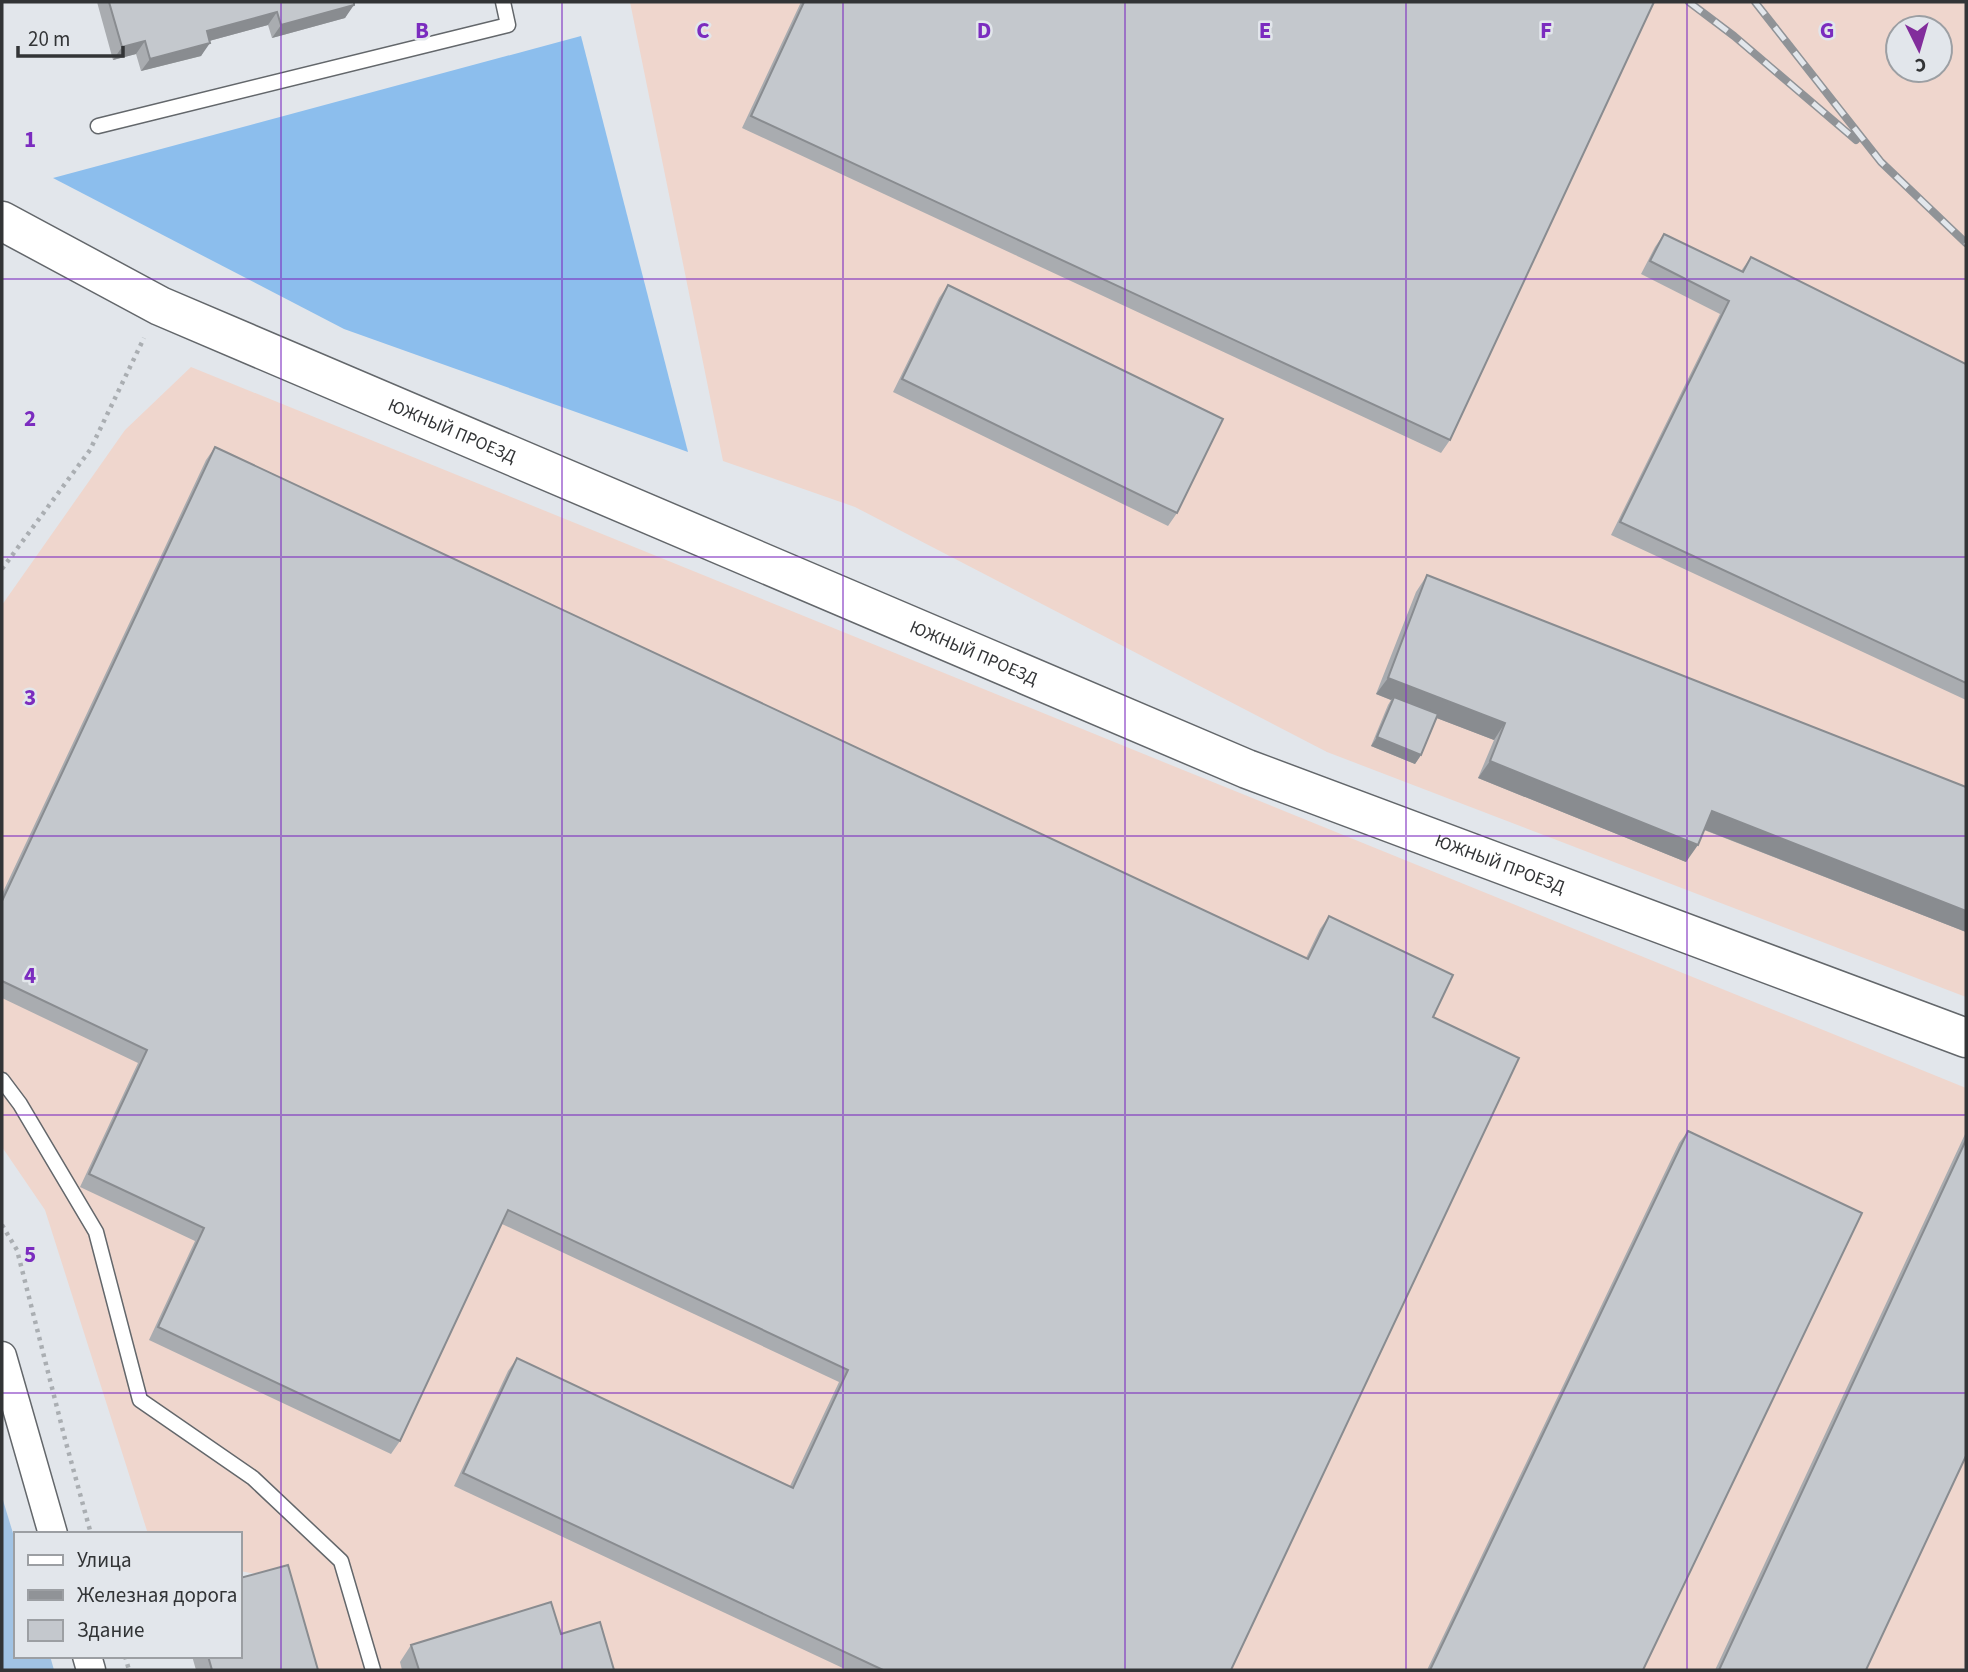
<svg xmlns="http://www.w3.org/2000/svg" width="1968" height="1672" viewBox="0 0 1968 1672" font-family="'Source Sans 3',sans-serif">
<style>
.industrial{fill:#efd6cd;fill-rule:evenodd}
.green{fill:#a1c3e4}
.forest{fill:#8cbeed}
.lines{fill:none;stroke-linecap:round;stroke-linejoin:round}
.lane-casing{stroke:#63676b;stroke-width:17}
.street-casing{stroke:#63676b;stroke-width:31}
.secondary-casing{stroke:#63676b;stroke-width:41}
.path{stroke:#aaaeb2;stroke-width:4.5;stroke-dasharray:3.5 5;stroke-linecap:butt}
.lane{stroke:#fff;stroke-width:14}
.street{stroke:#fff;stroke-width:28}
.secondary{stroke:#fff;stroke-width:38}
.rail-casing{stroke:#909397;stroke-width:8}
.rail{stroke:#e2e6eb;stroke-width:5;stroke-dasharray:16;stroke-linecap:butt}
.wall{fill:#a9acb0}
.shaded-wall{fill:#898c90}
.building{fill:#c4c8cd;stroke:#898c90;stroke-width:2}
.grid{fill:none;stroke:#7b2cbf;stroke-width:2;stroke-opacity:0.55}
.labels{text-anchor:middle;stroke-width:5;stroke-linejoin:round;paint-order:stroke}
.street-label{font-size:18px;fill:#323436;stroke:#e2e6eb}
.grid-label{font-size:23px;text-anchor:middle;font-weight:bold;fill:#7b2cbf;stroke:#e2e6eb;stroke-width:5;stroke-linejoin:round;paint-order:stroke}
</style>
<rect width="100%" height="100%" fill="#e2e6eb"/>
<path class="industrial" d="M630,2H1966V997L1327,752L855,507L723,461ZM1898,28H1940V70H1898Z
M191,367L1966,1088V1664L1963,1670H310L284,1579L240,1571V1534H148L45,1210L2,1147V605L125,430Z"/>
<path class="green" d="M2,1497L16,1543V1656H50L54,1670H2Z"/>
<path class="forest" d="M581,36L688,452L344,329L53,178Z"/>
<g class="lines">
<g class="lane-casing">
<path id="lane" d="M98,126L508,25L503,2
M2,1080L20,1104L96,1232L140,1400L253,1478L341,1561L373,1670"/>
</g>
<g class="street-casing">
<path id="street" d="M2,1356L53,1534
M87,1656L91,1670"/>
</g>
<g class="secondary-casing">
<g id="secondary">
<path id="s1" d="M2,221L160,306L1247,769L1966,1038"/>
</g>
</g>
<path class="path" d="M2,569L90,450L144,338
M2,1225L17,1250L65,1439L91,1534
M125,1656L129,1670"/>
<use href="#lane" class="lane"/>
<use href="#street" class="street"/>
<use href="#secondary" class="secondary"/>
<g class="rail-casing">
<path id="rail" d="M1689,2L1734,36L1856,140
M1755,2L1881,162L1966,243"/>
</g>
<use href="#rail" class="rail"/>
</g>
<path class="wall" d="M97,2H354L345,18L272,38L268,25L209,41L201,56L141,71L136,54L113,60Z
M801,2H1654L1450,440L1441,453L742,128Z
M1664,234L1741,271L1751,257L1966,364V700L1611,535L1720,314L1641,274L1655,247Z
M948,285L1177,513L1168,526L893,392L939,298Z
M215,447L1306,958L1320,929L1329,916L1433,1017L1231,1670H847L454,1486L508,1371L517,1358L790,1486L839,1382L502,1224L400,1441L391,1454L149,1340L195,1241L80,1187L138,1063L2,998V894L206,460Z
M1427,575L1966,932L1704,830L1686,862L1478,778L1494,740L1437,718L1421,755L1415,764L1371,746L1388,705L1391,700L1376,694L1416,592Z
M1688,1131L1643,1670H1427L1679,1143Z
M1966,1132V1456L1866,1670H1715Z
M561,1634L614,1670H402L400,1662L411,1645Z
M192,1656H240L318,1670H196Z"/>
<path class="shaded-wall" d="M354,5L345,18L272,38L281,25Z
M277,12L268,25L198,44L207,31Z
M145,41L136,54L113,60L122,47Z
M210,43L201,56L141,71L150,59Z
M1388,678L1505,723L1494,740L1392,701L1394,697L1391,700L1376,694Z
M1377,737L1421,755L1415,764L1371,746Z
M1490,761L1698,845L1686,862L1478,778Z
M1712,811L1966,911V932L1700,828Z"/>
<path class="building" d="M109,2H354V5L281,25L277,12L207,31L210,43L150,59L145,41L122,47Z
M804,2H1654L1450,440L751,116Z
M1664,234L1743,272L1751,257L1966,364V683L1620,522L1729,301L1650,261Z
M948,285L1223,419L1177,513L902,379Z
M215,447L1308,959L1329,916L1453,975L1433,1017L1519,1058L1231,1670H883L463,1473L517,1358L793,1488L848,1370L508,1210L400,1441L158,1327L204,1228L89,1174L147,1050L2,981V901Z
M1427,575L1966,787V911L1712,811L1698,845L1490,761L1505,723L1388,678Z
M1394,697L1438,714L1421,755L1377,737Z
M1688,1131L1862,1213L1643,1670H1430Z
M1966,1140V1456L1866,1670H1719Z
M288,1565L318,1670H212L208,1656H240V1578Z
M551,1602L561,1634L600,1622L614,1670H419L411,1645Z"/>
<path class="grid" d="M281,2V1670M562,2V1670M843,2V1670M1125,2V1670M1406,2V1670M1687,2V1670M2,279H1966M2,557H1966M2,836H1966M2,1115H1966M2,1393H1966"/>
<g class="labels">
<g class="street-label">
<text dy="6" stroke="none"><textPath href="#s1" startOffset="497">ЮЖНЫЙ ПРОЕЗД</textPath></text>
<text dy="6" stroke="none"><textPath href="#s1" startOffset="1064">ЮЖНЫЙ ПРОЕЗД</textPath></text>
<text dy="6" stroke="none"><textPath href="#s1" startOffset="1631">ЮЖНЫЙ ПРОЕЗД</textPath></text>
</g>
</g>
<g class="grid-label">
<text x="422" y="38">B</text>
<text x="703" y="38">C</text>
<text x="984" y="38">D</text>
<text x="1265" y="38">E</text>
<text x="1546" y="38">F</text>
<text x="1827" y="38">G</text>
<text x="30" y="147">1</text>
<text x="30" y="426">2</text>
<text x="30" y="705">3</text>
<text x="30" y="983">4</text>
<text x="30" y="1262">5</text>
</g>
<rect width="1968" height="1672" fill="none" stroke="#323436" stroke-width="7"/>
<rect x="14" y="1532" width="228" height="126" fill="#e2e6eb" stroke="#9c9fa3" stroke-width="2"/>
<rect x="28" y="1555" width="35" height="10" fill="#ffffff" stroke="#9c9fa3" stroke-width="2"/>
<text x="77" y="1567" font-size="21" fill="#323436">Улица</text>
<rect x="28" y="1590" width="35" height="10" fill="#909397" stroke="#9c9fa3" stroke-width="2"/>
<text x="77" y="1602" font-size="21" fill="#323436">Железная дорога</text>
<rect x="28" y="1620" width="35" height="21" fill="#c4c8cd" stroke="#9c9fa3" stroke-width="2"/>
<text x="77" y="1637" font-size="21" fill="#323436">Здание</text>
<g transform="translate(1919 49) rotate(175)"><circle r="33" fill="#e2e6eb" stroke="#9c9fa3" stroke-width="2"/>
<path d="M0-5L12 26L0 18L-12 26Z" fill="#822d9c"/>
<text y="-10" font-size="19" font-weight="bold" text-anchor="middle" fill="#323436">С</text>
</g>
<path d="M18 46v10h105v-10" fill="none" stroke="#323436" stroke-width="3.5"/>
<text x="28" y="46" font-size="21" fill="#323436" stroke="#e2e6eb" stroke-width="5" paint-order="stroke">20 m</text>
</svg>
